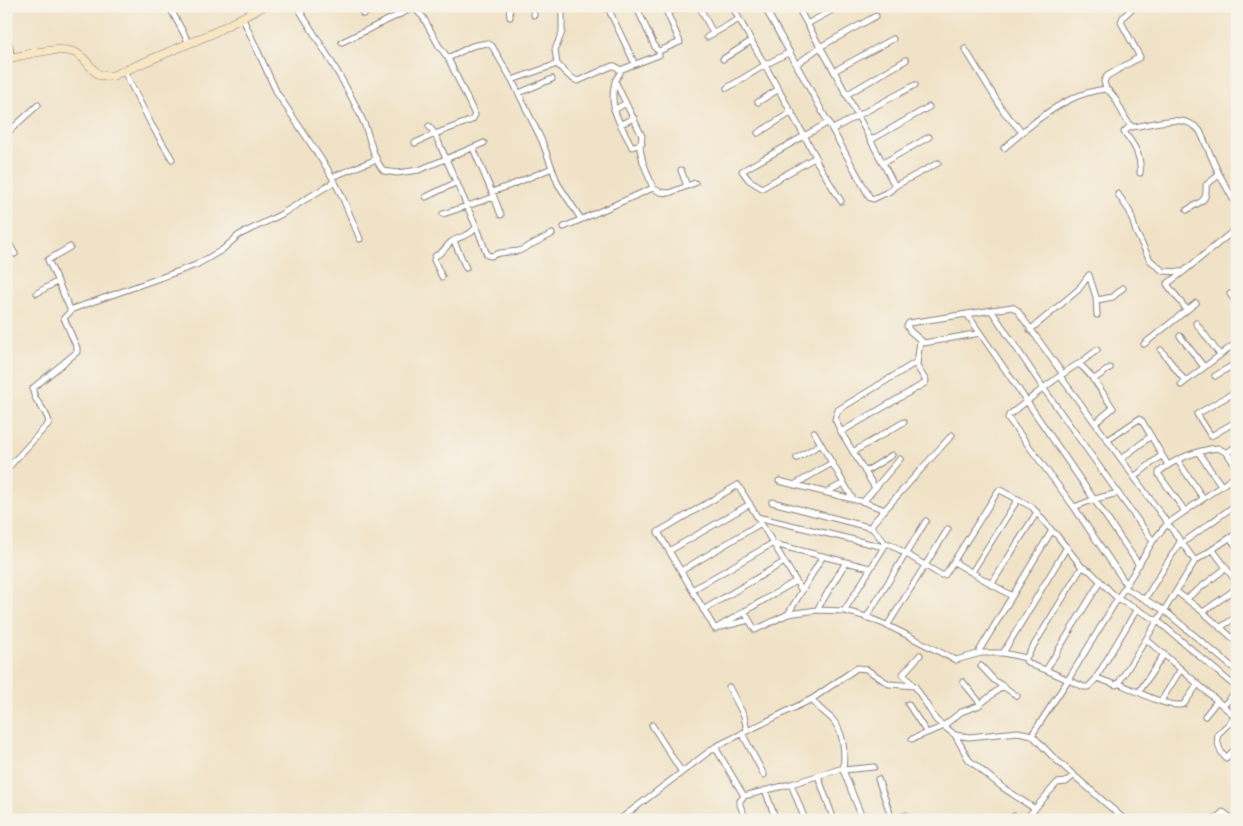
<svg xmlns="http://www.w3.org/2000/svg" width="1243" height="826" viewBox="0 0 1243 826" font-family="Delius,sans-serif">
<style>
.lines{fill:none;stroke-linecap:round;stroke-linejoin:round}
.street-casing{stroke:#898280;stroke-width:7}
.secondary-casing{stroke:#898280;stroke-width:9}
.street{stroke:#fff;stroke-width:5}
.secondary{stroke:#f9e7c3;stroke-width:8}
</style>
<rect width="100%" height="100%" fill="#f7f3e8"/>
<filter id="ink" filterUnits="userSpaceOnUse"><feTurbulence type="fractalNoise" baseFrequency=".02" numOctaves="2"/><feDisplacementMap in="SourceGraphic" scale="10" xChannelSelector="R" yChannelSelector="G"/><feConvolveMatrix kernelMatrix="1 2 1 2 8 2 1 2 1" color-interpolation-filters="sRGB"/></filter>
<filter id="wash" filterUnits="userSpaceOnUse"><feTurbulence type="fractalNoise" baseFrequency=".0096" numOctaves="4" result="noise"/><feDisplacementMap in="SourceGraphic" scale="20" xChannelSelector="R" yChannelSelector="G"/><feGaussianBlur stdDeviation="1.12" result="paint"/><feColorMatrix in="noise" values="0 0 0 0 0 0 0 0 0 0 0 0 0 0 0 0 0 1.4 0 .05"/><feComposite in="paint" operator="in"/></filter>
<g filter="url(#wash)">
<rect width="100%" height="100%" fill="#f0e2c6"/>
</g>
<g filter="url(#ink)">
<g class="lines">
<g class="street-casing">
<path id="street" d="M169,6L189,43
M297,6C320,44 345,81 363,121C370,136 373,160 384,171L397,173L419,170L484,143
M412,6L423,17L439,46L448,58L475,115L472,120L435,134L479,233L487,255L491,256L500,253L519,251L552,234
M509,6L510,17
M533,6L534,15
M607,6L633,60
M636,6L656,49L659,51L680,42L664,6
M699,6L713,33
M732,6L816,157L762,188L749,180L742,171L829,122
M764,6L870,198L873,199L890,191L895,186L834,71L797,6
M1135,6L1123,17L1121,22L1140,57L1107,76L1104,81L1106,89C1119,97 1121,117 1132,127C1153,125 1184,111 1200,131L1218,172L1237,206
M667,12L688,6
M363,14L381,6
M243,19L277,93L327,168L341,194L360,239
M807,24L840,6
M6,31L12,58
M707,37L739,19
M342,42L413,8
M965,49L1004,112L1021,131C1028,130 1034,122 1040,118C1061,103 1080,92 1106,89
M659,55L620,70V73L615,81L642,136L640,149L643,162L653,188L660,192L669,193L695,183
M448,58L472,46L487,43L492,46L512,80L542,141L558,184L581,219
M723,59L751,41
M557,64L555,50L562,32V6
M797,64L820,47L876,16
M124,71L151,124L172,159
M834,71L893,39
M512,80L557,64C564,70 568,78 578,81L612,66H615L620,70
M615,82C608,109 620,123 632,147L642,143
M727,88L765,65L790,52
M519,93L552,79
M846,95L906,60
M758,102L779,89
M614,110L626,103
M621,124L634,118
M1130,126L1124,132C1134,144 1142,157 1140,173
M833,129L915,85
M758,133L792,112
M6,134L38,105
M871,140L929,107
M415,143L435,134L429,126
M1004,148L1024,131
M815,159L841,201
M883,163L929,137
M681,170L687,186
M332,177L377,159
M895,186L938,163
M492,192L514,184L552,168
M1118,194L1130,212L1136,232L1150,260L1163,271L1183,272L1237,228
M426,197L457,182
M494,197L501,215
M1187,210C1202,200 1207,203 1206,185L1219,175
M443,214L494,197L473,148
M564,227L653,188
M6,238L15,254
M454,241L466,268
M442,277L434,260L435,256C443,253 444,249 450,243C457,236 471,237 476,227
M37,293L58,281
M1230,294L1237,303
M1097,300L1113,297L1123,288
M70,310L196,265L222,250L239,235L280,215L334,182
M991,310L1044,389L1118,493
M1187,310L1196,303
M967,314L1139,565
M1196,323L1220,355
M1030,330L1078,290L1089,275L1096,297L1097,315
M980,333L924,343L910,331L907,326L909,323L1012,307L1017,310L1062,373
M1180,336L1204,367
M1144,344L1187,310L1167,284L1183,272
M1161,350L1185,381
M915,363L926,381L925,383L841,432L835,419L838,410Z
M917,364L920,341
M1079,364L1097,350
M1060,376L1095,423
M1215,376L1233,365L1237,371
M1093,380L1110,368
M1181,385L1237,342
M1237,391L1197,414L1211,436L1237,421
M814,432L853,499
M841,432L875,488
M1108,440L1139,419L1142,421L1151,436
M853,452L904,422
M1198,452L1221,485
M1227,453L1237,445
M797,458L821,444
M1121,459L1151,436L1162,455
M1178,461L1203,498
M6,470L49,423C48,410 32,401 33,388L77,352V348L64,318L71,311L48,260L70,247
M865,472L892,455
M1134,477L1162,455L1168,465
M779,481L864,502
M794,485L832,463
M827,492L844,483
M772,502L872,528
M1074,507L1095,499L1118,493L1153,541
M885,510L864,502V501L900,459
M1185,511L1159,475V472C1174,459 1198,450 1218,448L1227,453L1237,468
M757,517L884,547
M1230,538L1237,547
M774,544L870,568
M886,544L872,528V524L952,435
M1181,544L1237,504
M1213,550L1237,583
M669,551L750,504
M954,562L1012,596
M681,571L761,523
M972,572L1018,499
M796,581L715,629L658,532L738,485C759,520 781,556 802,591
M1100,582L1046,670L1084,687H1088L1097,678L1116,685L1118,684L1195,561L1237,533
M1126,584L1074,507L1008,418L1009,415C1032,398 1053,379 1078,364C1090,370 1104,396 1113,408L1095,423L1195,561
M991,585L1037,512
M1125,588L1165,611L1237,671
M692,590L773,543
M1177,592L1203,612L1237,642
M1145,599L1180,542
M1186,599L1226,568
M703,610L784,562
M817,610L846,562
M744,611L755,630L788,614L817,610L844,611
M1203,612L1237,588
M788,614L823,556
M866,618L926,521
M887,626L948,529
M721,627L749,620
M1220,628L1237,616
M1146,639L1237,718
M981,653L956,660C919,643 884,619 844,611L886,544H890L941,575H945L998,491L1000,490L1032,507L1053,532
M1003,653L1067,547
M1026,658L1003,653H981L979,651L1051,532L1055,533L1082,567
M981,666L994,680L1017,696
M1046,670L1034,666L1026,661V658L1082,567L1090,571L1118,599L1158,621L1237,688
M1096,678L1137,609
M963,682L981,704
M1118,683C1132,689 1171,710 1184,704L1198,684
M912,684L903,674L920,655
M729,687L744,716L747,731
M1139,692L1164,654
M812,699C817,708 825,712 832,719C844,732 845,753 843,770L874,767
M1161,701L1181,669
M908,704L927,733
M1223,706L1237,691
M1205,716L1217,701
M1236,717L1218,734C1216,741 1220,753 1226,758L1237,747
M652,725L681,771
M742,733L764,775
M955,735L969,760L1002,787L1035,809
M1032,735L1068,680L1153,541L1167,524L1237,475
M912,739L942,727L961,712L978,706L1003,686
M715,747L744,796L791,784L840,769L843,770L863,820
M818,776L834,820
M878,779L892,819
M791,784L804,817
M765,790L776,820
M744,796L740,801V805L746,820
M619,820L715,747L812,699L857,668L866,669L889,684L915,686L936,720L955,735L969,737L1018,732L1032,735L1053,757L1125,820
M888,820L906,815
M1011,820L1014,816L1021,820
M1025,820L1057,783L1066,782L1074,775
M1214,820L1223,812L1234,820"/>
</g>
<g class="secondary-casing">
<path id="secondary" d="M6,59C24,55 60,45 76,53C86,58 91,69 99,75L112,76L211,34L264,6"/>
</g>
<use href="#street" class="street"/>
<use href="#secondary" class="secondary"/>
</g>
</g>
<rect width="1243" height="826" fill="none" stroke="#f7f3e8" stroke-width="25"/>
</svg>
